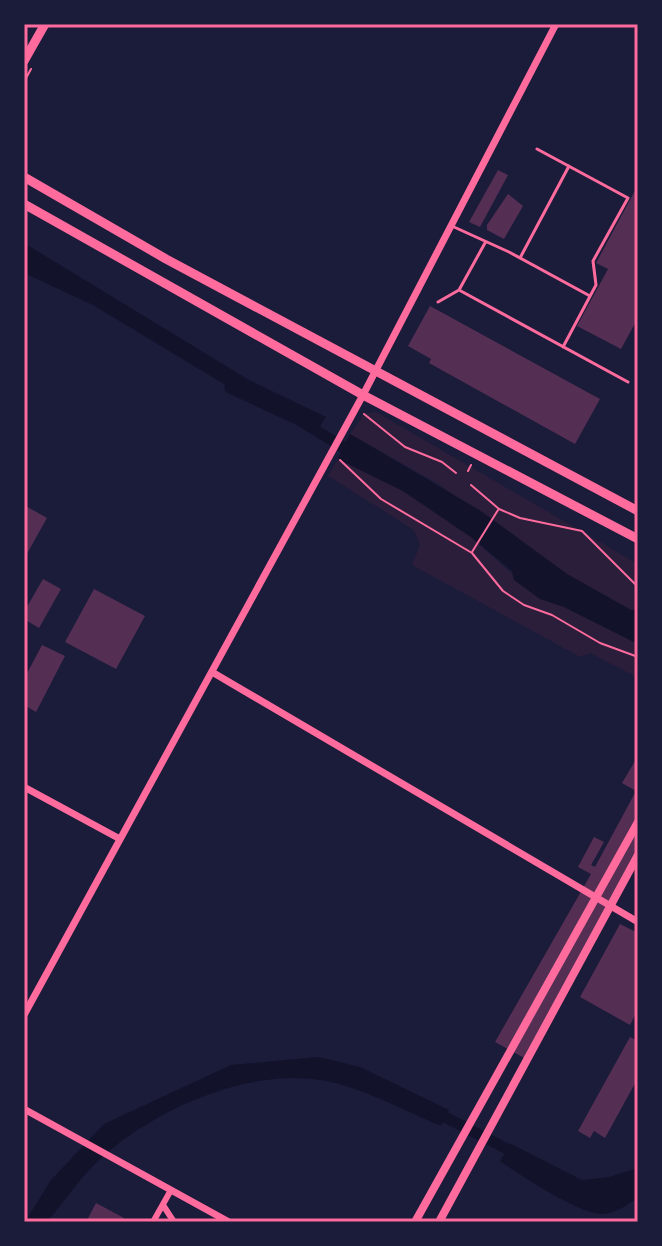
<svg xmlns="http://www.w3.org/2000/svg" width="662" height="1246" viewBox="0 0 662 1246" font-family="Manrope,sans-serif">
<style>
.green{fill:#2a1e3b}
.water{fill:#12122b}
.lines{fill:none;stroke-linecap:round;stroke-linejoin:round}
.canal{stroke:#12122b;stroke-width:11}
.building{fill:#542f53}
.path{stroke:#ff6b9d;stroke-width:2}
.service{stroke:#ff6b9d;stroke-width:3}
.minor{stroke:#ff6b9d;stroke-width:6}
.tertiary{stroke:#ff6b9d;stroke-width:7}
.secondary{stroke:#ff6b9d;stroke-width:8}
.primary{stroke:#ff6b9d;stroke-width:9}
.neatline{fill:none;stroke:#ff6b9d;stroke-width:3}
</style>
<rect width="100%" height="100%" fill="#1b1b3a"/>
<path class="green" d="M376,412L638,564V609L631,611L567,574L438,484L350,434L364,414Z
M338,459L403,491L471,537L540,599L564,607L638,644V678L590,653L580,657L412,565L420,545L414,530L328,476Z"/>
<path class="water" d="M24,243L249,380L326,417L317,431L242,395L93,305L24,273Z
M350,434L481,511L567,574L631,610L638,609V644L564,607L540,599L514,580L512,571L471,537L403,491L338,459Z
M318,1057L360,1067L449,1110L441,1126C403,1110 362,1087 321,1080C247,1068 152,1110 98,1161C79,1179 64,1202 47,1222H25L51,1180L104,1124L231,1065Z
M511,1144L582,1180L609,1177L638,1168V1198C626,1205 617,1213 603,1214C580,1215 520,1175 500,1161Z"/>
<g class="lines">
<path class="canal" d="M230,388L299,420L356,455
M433,1111L521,1156"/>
</g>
<path class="building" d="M498,170L508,175L480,227L469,222Z
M638,185V318L621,349L577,326L608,269L596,263Z
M508,194L523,206L504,239L487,230V225Z
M430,306L600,399L575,444L429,363L431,359L408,346Z
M24,505L47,518L24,559Z
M43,579L61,589L39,628L24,619V612Z
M94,589L145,616L116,669L65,642Z
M42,645L65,656L36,712L24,705V679Z
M638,756V848L526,1059L495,1042L591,874L578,867L594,837L604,842L591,865L595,867L636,791L622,783Z
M620,924L638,933V1009L630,1025L580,997Z
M630,1037L638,1041V1078L605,1138L594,1131L590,1138L578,1131Z
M96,1203L124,1218L122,1222H86Z"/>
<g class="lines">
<path class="path" d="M24,82L31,69
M364,414L405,447L442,462L456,473
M340,460L381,499L472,553L503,591L524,605L552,615L600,643L638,657
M468,471L471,465
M471,485L499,509L520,518L582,531L638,587
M472,552L498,510"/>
<path class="service" d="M537,149L628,198L593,261L596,285L563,347
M454,227L509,252L590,296
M520,258L569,166
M459,290L628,382
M438,302L459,290L485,243"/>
<path class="minor" d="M163,1205L174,1222
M153,1222L171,1190"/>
<path class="tertiary" d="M212,672L638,922
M24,787L120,839
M24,1015L363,395L556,24
M24,1109L229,1222"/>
<path class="secondary" d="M415,1222L638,822
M439,1222L638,855"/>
<path class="primary" d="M24,61L45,24
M24,177L166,259L638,511
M24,204L363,395L638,539"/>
</g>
<rect width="662" height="1246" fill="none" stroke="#1b1b3a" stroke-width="52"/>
<rect x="26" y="26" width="610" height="1194" class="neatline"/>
</svg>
